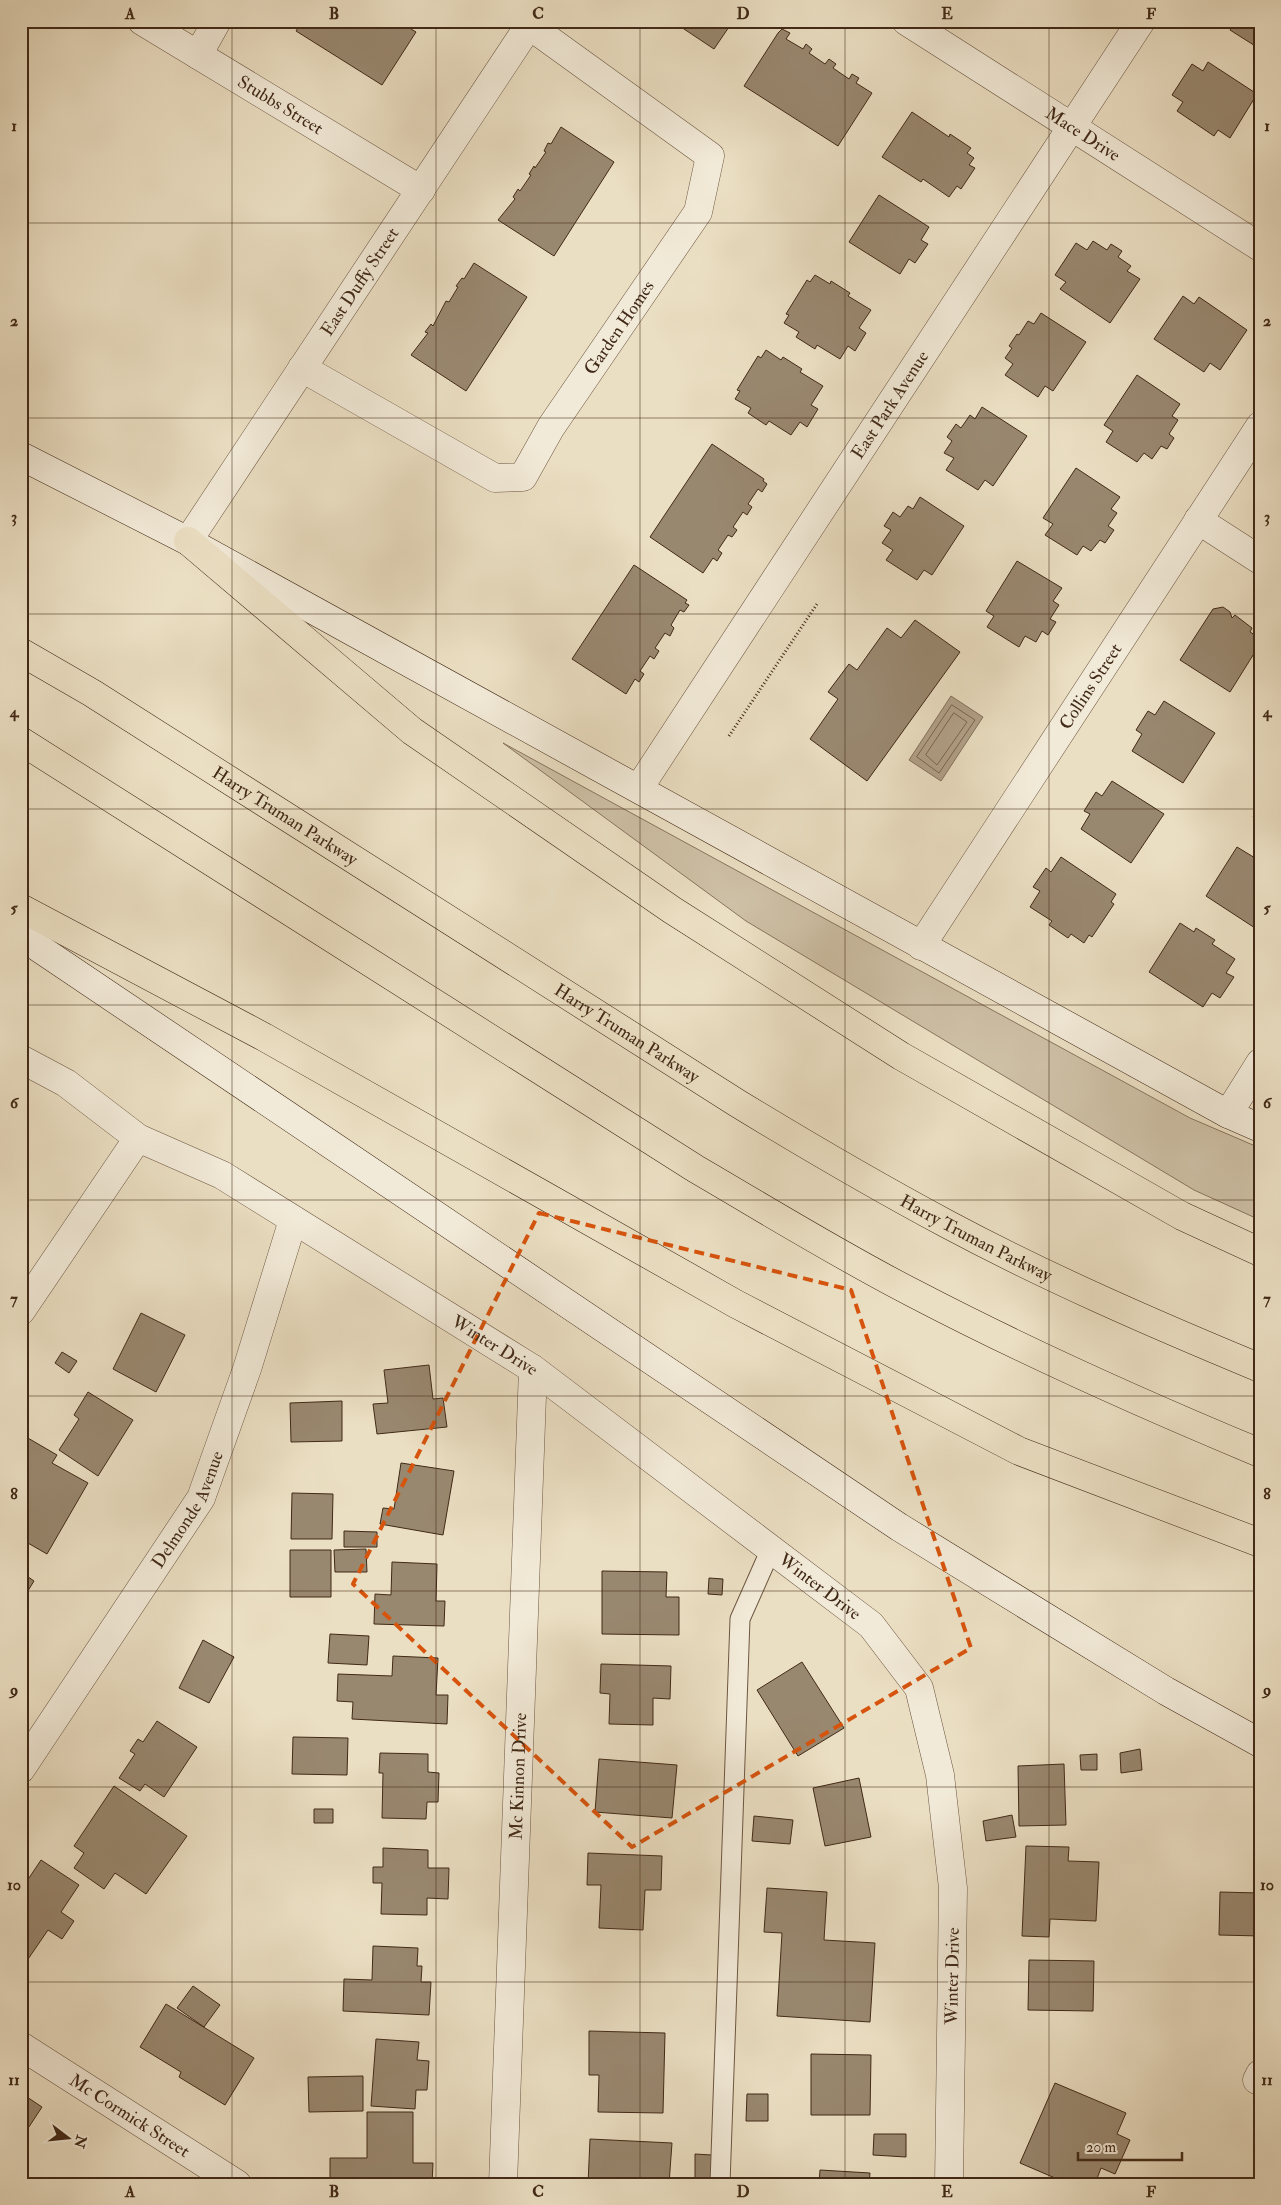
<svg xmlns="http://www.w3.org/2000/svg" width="1281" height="2205" viewBox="0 0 1281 2205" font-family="'IM FELL Double Pica',serif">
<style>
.green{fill:#cec0a6;stroke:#88745e}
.water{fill:#b1a189;stroke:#84715b}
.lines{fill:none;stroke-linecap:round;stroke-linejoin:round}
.shore{stroke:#796550;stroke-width:1}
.building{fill:#998870;stroke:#412917}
.lane-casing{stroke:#6c5642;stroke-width:21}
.street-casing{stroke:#6c5642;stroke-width:29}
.secondary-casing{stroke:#412917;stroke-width:29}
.highway-casing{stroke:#412917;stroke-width:29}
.path{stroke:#412917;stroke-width:3;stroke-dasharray:1 2.5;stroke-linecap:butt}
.lane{stroke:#f2ead8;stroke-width:19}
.street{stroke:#f2ead8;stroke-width:28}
.secondary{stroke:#f2ead8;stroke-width:28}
.highway{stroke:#ebdfc3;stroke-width:28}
.marked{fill:none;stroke:#d7540d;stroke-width:4;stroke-dasharray:10 6;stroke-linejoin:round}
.grid{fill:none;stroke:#412917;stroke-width:1;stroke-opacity:0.55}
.labels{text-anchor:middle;stroke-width:4;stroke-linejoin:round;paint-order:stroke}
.street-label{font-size:18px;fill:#412917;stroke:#f2ead8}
.neatline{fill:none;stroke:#412917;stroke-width:2}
.grid-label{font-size:16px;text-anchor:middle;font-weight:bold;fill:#412917}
</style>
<rect width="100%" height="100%" fill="#ebdfc3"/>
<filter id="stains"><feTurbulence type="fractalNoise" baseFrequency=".004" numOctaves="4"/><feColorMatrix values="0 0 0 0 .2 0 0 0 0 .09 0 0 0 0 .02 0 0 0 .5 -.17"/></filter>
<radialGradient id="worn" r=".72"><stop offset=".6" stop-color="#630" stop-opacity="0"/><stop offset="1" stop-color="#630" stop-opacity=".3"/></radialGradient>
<path class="green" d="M503,743L1190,1118L1260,1148V1220L1194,1190L746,921Z"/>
<path class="water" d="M951,696L983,717L941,781L909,760Z"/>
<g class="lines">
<path class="shore" d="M952,705L975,720L939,773L917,757Z
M954,713L967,722L937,765L926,755Z"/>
</g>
<path class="building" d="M302,21H405L403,24L416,32L382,85L296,31Z
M669,21H733L714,49L678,25L676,28Z
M1052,21H1066L1061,29Z
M1235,21H1260V49L1230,30Z
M782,29L790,33L786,39L803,49L806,44L812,49L809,53L825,64L829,59L836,64L833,68L849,79L852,74L859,78L856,83L872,93L838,146L744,86L778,33Z
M1208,62L1257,94L1230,138L1218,130L1214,136L1177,111L1183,102L1172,95L1192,64L1203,71Z
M912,112L949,137L950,134L971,148L967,153L974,158L969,165L975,168L961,189L957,186L949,197L923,179L921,182L882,157Z
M561,127L614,162L554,256L498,220L515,199L513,197L518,189L520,191L531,175L529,174L534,166L535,168L546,152L544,151L548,143L551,144Z
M879,195L929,227L921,240L928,244L915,263L909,259L900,274L849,242Z
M1093,241L1107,250L1111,244L1122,251L1118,257L1131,266L1127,271L1140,279L1110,323L1060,289L1066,282L1055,275L1076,243L1087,250Z
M474,263L527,297L466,391L411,355L428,333L425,332L431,324L433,326L446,301L449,302L458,287L456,286L462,278L464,279Z
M815,275L830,284L831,281L850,293L848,296L871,310L859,328L866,333L855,351L848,346L840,359L817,345L815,349L796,337L799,332L784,323L789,315L786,314L807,280L810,282Z
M1183,296L1194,304L1199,297L1247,330L1220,370L1210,363L1204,372L1154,339Z
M1041,313L1086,342L1053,391L1045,386L1038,397L1005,375L1013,364L1005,358L1012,348L1009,346L1017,334L1019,335L1028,321L1034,324Z
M766,350L781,360L783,357L802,369L800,372L823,386L811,405L818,409L807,427L800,422L791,435L769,421L766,425L748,413L751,408L735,399L740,391L737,390L758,356L761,358Z
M1137,375L1180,404L1172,416L1178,420L1169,434L1174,438L1167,449L1161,446L1152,459L1144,453L1137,462L1106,442L1113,431L1104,425Z
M982,407L1027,436L993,486L985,480L978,490L946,470L954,458L944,453L952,441L947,437L956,424L961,428L970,415L975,419Z
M712,444L764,479L763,481L767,484L762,492L758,489L748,504L752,507L747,515L743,512L733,527L737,530L732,537L728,535L718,550L722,553L717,561L713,558L703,573L650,537Z
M1076,468L1120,497L1111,509L1117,513L1108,526L1114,530L1105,543L1100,540L1091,551L1083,546L1077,555L1045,535L1053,524L1043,518Z
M920,497L964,526L932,575L924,570L917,580L886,560L893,550L882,543L891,530L884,526L893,512L900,517L908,506L913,509Z
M1017,561L1062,588L1053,601L1059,605L1050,619L1056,622L1048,635L1042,631L1036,642L1025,636L1019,647L987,627L994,616L986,611Z
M634,565L687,600L685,603L689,605L684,612L680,610L671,625L674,628L670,636L665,633L655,648L659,651L654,659L650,656L640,671L644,674L639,682L635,679L626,694L572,659Z
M1223,607L1230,612L1232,618L1235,615L1252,628L1250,632L1260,638V644L1230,692L1180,660L1213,609Z
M915,620L960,652L867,781L810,739L838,699L828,692L849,664L857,670L887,628L901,638Z
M1164,701L1215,733L1183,783L1132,751L1142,734L1136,730L1148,711L1155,715Z
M1112,781L1164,814L1131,863L1081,829L1090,814L1084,811L1096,792L1102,796Z
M1260,806V821L1253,817Z
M1237,847L1260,861V920L1255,928L1206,896Z
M1061,857L1116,894L1111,902L1114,904L1092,937L1089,935L1084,943L1071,934L1068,938L1049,925L1052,921L1030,907L1040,891L1033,887L1046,868L1051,872Z
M1180,923L1194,932L1196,928L1215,940L1212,944L1235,959L1226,973L1234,977L1220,998L1212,993L1203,1007L1149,972Z
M141,1313L185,1335L156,1392L113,1369Z
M62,1352L77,1361L69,1373L55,1363Z
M429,1365L433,1399L443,1398L447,1427L377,1434L373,1404L388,1403L384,1370Z
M88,1392L133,1420L98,1476L59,1450L79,1419L74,1415Z
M342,1401V1441L291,1442L290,1403Z
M21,1434L57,1455L52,1463L88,1483L47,1554L21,1539Z
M401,1463L454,1471L443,1535L380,1524L383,1508L394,1509Z
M292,1493L333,1494L332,1539H291Z
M344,1531L377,1532V1547H344Z
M366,1549L367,1572H335L334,1550Z
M290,1550H331V1597H290Z
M392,1562L437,1564L436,1601H445L444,1626L374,1624L375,1594L391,1595Z
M602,1571L667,1572L666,1597H679V1635L602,1634Z
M21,1572L34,1581L21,1602Z
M709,1578L723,1579L722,1595L708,1594Z
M330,1634L369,1636L367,1665L328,1663Z
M203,1640L234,1657L209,1703L179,1688Z
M393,1656L438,1658L436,1695H448L447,1724L352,1719L353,1702L337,1701L338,1674L392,1676Z
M802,1662L844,1728L798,1756L757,1690Z
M601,1664L671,1666L670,1699L653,1698V1725L609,1724L610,1694L600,1693Z
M157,1721L197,1747L164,1797L145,1784L140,1791L119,1778L135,1754L130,1751L138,1739L143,1742Z
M293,1737L348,1738L347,1775L292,1774Z
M1140,1749L1142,1770L1121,1773L1120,1753Z
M380,1753L428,1754V1772L439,1773L438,1802H427L426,1819L382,1818L383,1773H379Z
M1097,1754V1770H1081L1080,1755Z
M599,1759L677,1765L672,1818L595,1812Z
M1064,1764L1066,1825L1019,1826L1018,1766Z
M859,1778L871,1837L825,1846L813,1788Z
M114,1786L187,1836L146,1894L115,1873L104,1889L74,1868L84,1853L74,1846Z
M314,1809H333V1823H314Z
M1012,1815L1016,1837L986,1841L983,1821Z
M754,1816L793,1820L790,1844L752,1841Z
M1026,1846L1069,1847L1068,1861L1099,1862L1096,1921L1050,1919L1049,1937L1022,1936Z
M383,1848L428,1850V1868H449L448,1899L427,1898V1915L381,1914L382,1883H373V1867H383Z
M588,1853L662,1856L661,1890H645L643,1930L599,1928L601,1885H587Z
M41,1860L79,1885L61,1912L74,1921L62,1939L48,1930L24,1965L21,1963V1883L25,1884Z
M767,1888L827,1892L824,1940L875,1943L870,2022L777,2016L782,1933L764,1932Z
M1220,1892L1260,1893V1936L1219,1935Z
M373,1946L418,1948L417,1966H422L421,1982H431L429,2015L343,2011L344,1979L372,1980Z
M1029,1960L1094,1961L1093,2011L1028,2010Z
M193,1986L220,2005L204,2027L177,2008Z
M166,2004L254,2058L225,2105L179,2077L181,2072L140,2047Z
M589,2031L665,2033L663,2113L598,2112L599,2075H589Z
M376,2039L419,2042L417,2060L429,2061L427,2090H416L415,2109L371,2106Z
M811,2054L871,2055L870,2115H811Z
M363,2076V2111L309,2112L308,2077Z
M1055,2083L1126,2113L1117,2134L1130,2140L1115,2174L1101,2168L1095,2184H1069L1020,2163Z
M21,2093L42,2107L21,2139Z
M747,2094H768V2121H746Z
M367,2112H413V2163H433L432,2184H330V2158H367Z
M874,2134H906V2157L873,2155Z
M590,2139L672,2143L669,2184H588Z
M695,2154L712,2155L711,2181L695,2180Z
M820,2170L870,2173L869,2184H819Z"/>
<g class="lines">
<g class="lane-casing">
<path id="lane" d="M720,2184L740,1619L771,1549"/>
</g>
<g class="street-casing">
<g id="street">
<path id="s1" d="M142,21L421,190"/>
<path id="s2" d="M906,21L1260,247"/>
<path d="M198,55L217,21"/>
<path id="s3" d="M302,368L495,478L523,477L551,427L698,212L710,156L523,21"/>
<path d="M1198,520L1260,560"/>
<path id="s4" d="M188,541L532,21"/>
<path id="s5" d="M639,788L1141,21"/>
<path id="s6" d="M921,946L1260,426"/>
<path id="s7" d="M21,1059L66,1083L138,1138L222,1175L533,1369L871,1625L919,1688L940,1775L953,1888L949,2184"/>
<path d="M1228,1114L1260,1063"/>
<path d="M21,1311L138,1138"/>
<path id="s8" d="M21,1769L201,1498L247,1369L293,1220"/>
<path id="s9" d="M21,2046L237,2184"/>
<path d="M1257,2080L1260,2074"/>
<path id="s10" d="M503,2184L533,1369"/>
</g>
</g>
<g class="secondary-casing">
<path id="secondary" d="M21,456L188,541L1228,1114L1260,1128
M21,936L899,1527L1166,1691L1260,1743"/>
</g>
<g class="highway-casing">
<g id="highway">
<path d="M188,541L412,731L672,910L901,1056L1182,1216L1260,1252"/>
<path id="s11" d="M21,652L92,693L737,1103C806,1145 876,1186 947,1224C1048,1278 1154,1324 1260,1368"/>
<path d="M21,741L696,1169C768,1211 839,1255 913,1293C1026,1352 1142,1404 1260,1453"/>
<path d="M21,908L264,1037L736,1304L1019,1451L1260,1543"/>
</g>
</g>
<path class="path" d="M729,736L817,604"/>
<use href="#lane" class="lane"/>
<use href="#street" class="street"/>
<use href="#secondary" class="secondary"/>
<use href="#highway" class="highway"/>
</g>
<path class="marked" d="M539,1213L851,1290L971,1648L632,1847L353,1584Z"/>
<path class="grid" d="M232,21V2184M436,21V2184M640,21V2184M845,21V2184M1049,21V2184M21,223H1260M21,418H1260M21,614H1260M21,809H1260M21,1005H1260M21,1200H1260M21,1396H1260M21,1591H1260M21,1787H1260M21,1982H1260"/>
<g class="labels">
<g class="street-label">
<text dy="6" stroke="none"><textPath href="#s1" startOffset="162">Stubbs Street</textPath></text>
<text dy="6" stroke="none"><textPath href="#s2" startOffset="210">Mace Drive</textPath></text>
<text dy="6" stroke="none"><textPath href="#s4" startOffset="311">East Duffy Street</textPath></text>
<text dy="6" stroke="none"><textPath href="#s3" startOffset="428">Garden Homes</textPath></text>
<text dy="6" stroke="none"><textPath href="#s5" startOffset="458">East Park Avenue</textPath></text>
<text dy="6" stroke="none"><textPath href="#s6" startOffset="310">Collins Street</textPath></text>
<text dy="6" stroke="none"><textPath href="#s11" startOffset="311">Harry Truman Parkway</textPath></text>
<text dy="6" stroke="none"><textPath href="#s11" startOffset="716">Harry Truman Parkway</textPath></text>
<text dy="6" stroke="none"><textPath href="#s11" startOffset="1121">Harry Truman Parkway</textPath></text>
<text dy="6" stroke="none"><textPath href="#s7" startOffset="555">Winter Drive</textPath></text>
<text dy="6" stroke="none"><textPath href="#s8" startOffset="309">Delmonde Avenue</textPath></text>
<text dy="6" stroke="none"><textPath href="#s7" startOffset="960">Winter Drive</textPath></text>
<text dy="6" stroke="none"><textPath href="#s10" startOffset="408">Mc Kinnon Drive</textPath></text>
<text transform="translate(952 1976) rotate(-89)" y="6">Winter Drive</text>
<text dy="6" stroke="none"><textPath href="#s9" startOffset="129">Mc Cormick Street</textPath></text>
</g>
</g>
<rect width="1281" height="2205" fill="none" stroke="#ebdfc3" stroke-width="55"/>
<g transform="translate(68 2138) rotate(106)" stroke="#f2ead8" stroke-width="4" paint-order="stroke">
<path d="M0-4L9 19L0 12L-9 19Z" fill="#412917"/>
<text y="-8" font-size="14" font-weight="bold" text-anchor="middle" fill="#412917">N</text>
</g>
<path d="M1078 2152v8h104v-8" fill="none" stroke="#412917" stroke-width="2.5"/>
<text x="1086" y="2152" font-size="15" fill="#412917" stroke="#f2ead8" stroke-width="4" paint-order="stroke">20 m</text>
<rect x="28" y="28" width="1226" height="2150" class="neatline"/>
<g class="grid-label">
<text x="130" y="19">A</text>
<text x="334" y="19">B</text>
<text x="538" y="19">C</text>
<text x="743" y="19">D</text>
<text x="947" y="19">E</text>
<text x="1151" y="19">F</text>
<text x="14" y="131">1</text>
<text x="1267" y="131">1</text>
<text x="14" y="326">2</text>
<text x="1267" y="326">2</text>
<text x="14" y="522">3</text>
<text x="1267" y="522">3</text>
<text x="14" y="717">4</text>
<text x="1267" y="717">4</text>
<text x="14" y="913">5</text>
<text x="1267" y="913">5</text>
<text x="14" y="1108">6</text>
<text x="1267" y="1108">6</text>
<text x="14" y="1304">7</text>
<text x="1267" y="1304">7</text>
<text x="14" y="1499">8</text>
<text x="1267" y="1499">8</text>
<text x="14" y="1695">9</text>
<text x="1267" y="1695">9</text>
<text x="14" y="1890">10</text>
<text x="1267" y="1890">10</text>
<text x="14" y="2085">11</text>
<text x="1267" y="2085">11</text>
<text x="130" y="2197">A</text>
<text x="334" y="2197">B</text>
<text x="538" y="2197">C</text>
<text x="743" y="2197">D</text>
<text x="947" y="2197">E</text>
<text x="1151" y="2197">F</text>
</g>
<rect width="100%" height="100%" filter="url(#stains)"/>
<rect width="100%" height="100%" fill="url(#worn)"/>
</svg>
